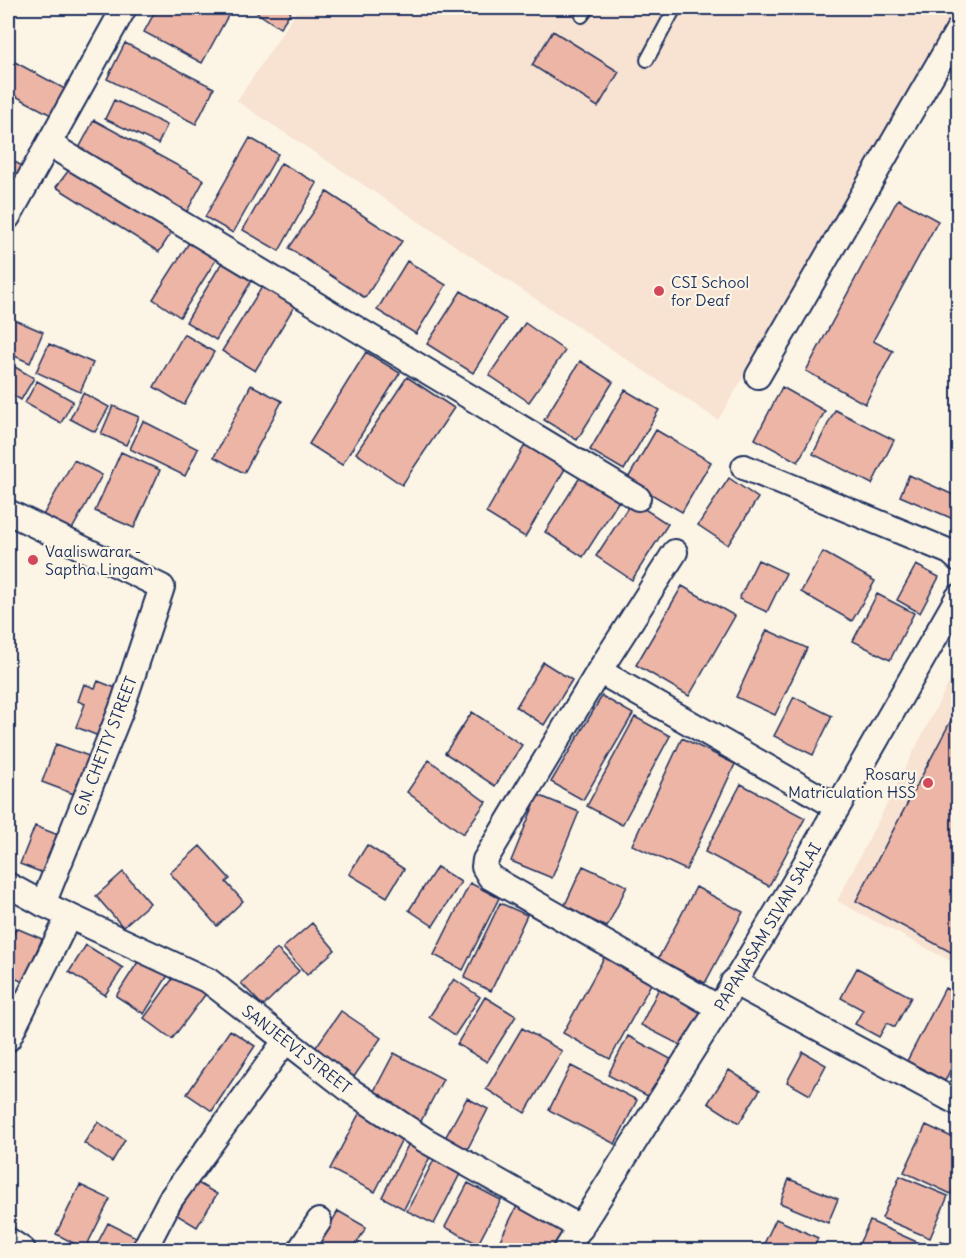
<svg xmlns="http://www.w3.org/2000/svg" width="966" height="1258" viewBox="0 0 966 1258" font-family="Delius,sans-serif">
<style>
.built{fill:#f8e2d2}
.building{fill:#edb5a5;stroke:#1b2f5e;stroke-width:1.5}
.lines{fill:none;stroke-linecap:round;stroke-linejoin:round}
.service-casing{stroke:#1b2f5e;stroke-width:16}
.minor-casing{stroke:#1b2f5e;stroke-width:28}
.service{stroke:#fcf5e5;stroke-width:12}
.minor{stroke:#fcf5e5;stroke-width:24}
.poi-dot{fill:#d1495b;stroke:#fcf5e5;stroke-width:2}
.labels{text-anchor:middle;stroke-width:4.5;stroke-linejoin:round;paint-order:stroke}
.poi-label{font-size:16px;fill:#1b2f5e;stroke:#fcf5e5;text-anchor:start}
.street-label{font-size:16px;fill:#1b2f5e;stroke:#fcf5e5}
</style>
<rect width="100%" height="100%" fill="#fcf5e5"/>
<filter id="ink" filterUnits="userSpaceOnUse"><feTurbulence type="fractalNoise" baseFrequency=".0167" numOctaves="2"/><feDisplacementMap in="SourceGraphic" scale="12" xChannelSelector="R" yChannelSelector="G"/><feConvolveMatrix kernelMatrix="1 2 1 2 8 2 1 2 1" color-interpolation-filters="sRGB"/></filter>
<g filter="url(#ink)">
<path class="built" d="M299,8H958V34L872,162L718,420L237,101Z
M958,665V965L837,901Z"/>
<path class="building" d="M157,8H222L230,12L202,63L144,32Z
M250,8H293L280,28Z
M553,31L619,72L598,107L532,65Z
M125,43L214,88L196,124L107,79Z
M13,61L65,89L51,115L8,92V72Z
M114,100L167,125L158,144L105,119Z
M94,120L204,180L186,213L76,154Z
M250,138L278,154L233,233L205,217Z
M8,158L22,166L8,192Z
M281,163L317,183L279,251L243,230Z
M69,170L175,227L159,252L56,187Z
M327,192L402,241L365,298L289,248Z
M898,199L938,221L873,341L893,351L865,404L806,371Z
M192,238L219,255L180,317L153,299Z
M224,259L254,277L216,340L186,322Z
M407,261L446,285L416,334L377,310Z
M265,282L297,302L255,371L222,351Z
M461,291L506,319L473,373L427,344Z
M8,317L43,332L30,363L8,353Z
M525,323L565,351L529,402L489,375Z
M184,334L214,352L184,405L154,387Z
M49,344L93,363L80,392L36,372Z
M366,352L400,373L342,465L309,444Z
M580,361L613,382L577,440L544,420Z
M8,363L34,378L21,400L8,392Z
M407,377L454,408L402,485L356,453Z
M37,381L73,401L61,423L25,403Z
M251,385L282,401L244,473L214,457Z
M782,387L825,411L798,462L755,439Z
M625,390L659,410L624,470L590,450Z
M83,393L109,407L95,432L70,419Z
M113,406L139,417L126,445L101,434Z
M835,410L894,440L872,484L813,454Z
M143,421L198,449L185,476L130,449Z
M656,430L711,462L682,512L627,480Z
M529,438L569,462L525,537L486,513Z
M121,452L160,470L134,528L95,511Z
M74,460L102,475L70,533L42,517Z
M584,471L622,496L583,557L545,532Z
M909,475L958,497V521L900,496Z
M729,478L758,498L728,545L698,525Z
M632,501L668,524L632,580L596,556Z
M823,552L875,581L852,621L801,592Z
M758,560L786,573L767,612L739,599Z
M916,565L939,577L920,613L897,600Z
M682,586L735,616L689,696L636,665Z
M877,594L914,613L890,660L853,641Z
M767,630L807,648L775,715L736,697Z
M543,662L572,680L544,725L516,707Z
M98,681L123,691L106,739L76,727L85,704L78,701L84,684L95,688Z
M602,696L633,714L583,800L551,782Z
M794,697L832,716L813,755L774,736Z
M958,707V831L956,836L958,838V956L856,901Z
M472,712L522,745L495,786L445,753Z
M635,717L670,736L622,825L587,806Z
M682,738L735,764L686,870L632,845Z
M56,744L94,758L79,796L42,782Z
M429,760L486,802L463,834L407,792Z
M741,784L805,818L769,886L705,852Z
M538,795L579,812L552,878L511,861Z
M35,826L66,838L51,876L20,864Z
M367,845L404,869L387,897L349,874Z
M200,846L230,879L226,882L243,901L217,926L170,873Z
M583,866L627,886L607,927L564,907Z
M437,867L461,882L433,926L409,910Z
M123,872L150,903L123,927L96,896Z
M470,883L499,898L463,970L434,955Z
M696,887L743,912L705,983L658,959Z
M500,903L527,915L491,991L464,978Z
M312,923L335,950L307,975L283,948Z
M16,928L42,939L23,982L8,975V948Z
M86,945L123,968L105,995L69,972Z
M277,949L299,971L263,1006L241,983Z
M145,951L172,969L144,1014L116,996Z
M605,956L652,982L610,1059L563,1033Z
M857,968L911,997L895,1027L887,1023L879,1037L855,1024L863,1010L841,998Z
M179,970L208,991L172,1039L144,1018Z
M454,979L480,997L455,1035L429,1017Z
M659,988L705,1011L686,1048L641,1025Z
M945,988L958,995V1053L945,1081L907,1061Z
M485,997L516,1016L487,1062L457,1044Z
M341,1011L381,1038L351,1081L311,1054Z
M522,1028L562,1051L525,1113L486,1089Z
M230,1030L255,1046L212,1111L187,1094Z
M628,1036L678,1063L657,1101L608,1075Z
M803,1052L826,1065L810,1095L787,1082Z
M394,1053L443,1079L420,1123L371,1097Z
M571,1066L637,1100L615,1144L549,1110Z
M729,1070L760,1090L739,1123L708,1103Z
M467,1098L488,1109L466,1152L444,1140Z
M360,1112L404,1135L375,1192L330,1169Z
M98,1122L125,1140L112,1162L84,1143Z
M926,1125L958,1140V1178L951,1194L904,1172Z
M409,1143L431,1155L404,1209L382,1197Z
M435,1158L461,1172L434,1224L407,1211Z
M900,1176L948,1196L930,1238L882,1218Z
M789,1179L838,1199L828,1223L780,1203Z
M196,1182L217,1194L197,1227L177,1215Z
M468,1183L501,1200L478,1244L445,1227Z
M80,1185L110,1199L85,1249L56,1234Z
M518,1204L564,1228L553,1250H495Z
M338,1211L366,1227L353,1250H316Z
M776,1219L818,1238L813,1250H761Z
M870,1221L928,1247L927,1250H856Z
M108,1223L142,1240L137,1250H94Z
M940,1241L958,1250H936Z"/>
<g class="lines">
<g class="service-casing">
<path id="service" d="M582,16L588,8
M647,60L675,8"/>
</g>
<g class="minor-casing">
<g id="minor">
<path d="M49,144L638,498"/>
<path d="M8,217L124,8"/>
<path d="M758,376L958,30"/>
<path d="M744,467L950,552L958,559"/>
<path d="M8,512L162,587L121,710L43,904"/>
<path d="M675,552L599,671L485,860L484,867L490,877L719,1008"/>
<path d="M599,671L837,807"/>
<path id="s1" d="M8,885L43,904L209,981L351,1091L425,1140L581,1228"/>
<path d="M733,982L958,1103"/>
<path d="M8,1039L69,916"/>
<path d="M8,1240L23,1250"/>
<path d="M144,1250L170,1200L286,1040"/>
<path d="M300,1250L319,1221"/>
<path id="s2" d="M566,1250L719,1008L793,885L958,597"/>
</g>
</g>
<use href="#service" class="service"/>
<use href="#minor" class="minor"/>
</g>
</g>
<g class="poi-dot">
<circle cx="659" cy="291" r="6"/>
<circle cx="33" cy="560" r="6"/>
<circle cx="928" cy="783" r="6"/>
</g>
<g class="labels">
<g class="poi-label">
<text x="671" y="288">CSI School<tspan x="671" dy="18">for Deaf</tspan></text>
<text x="45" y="557">Vaaliswarar -<tspan x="45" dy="18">Saptha Lingam</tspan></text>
<text x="916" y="780" text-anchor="end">Rosary<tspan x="916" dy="18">Matriculation HSS</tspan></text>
</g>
<g class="street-label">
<text transform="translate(105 746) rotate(-69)" y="6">G.N. CHETTY STREET</text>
<text dy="6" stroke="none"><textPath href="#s2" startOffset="381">PAPANASAM SIVAN SALAI</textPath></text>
<text dy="6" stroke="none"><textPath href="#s1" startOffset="334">SANJEEVI STREET</textPath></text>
</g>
</g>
<rect width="966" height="1258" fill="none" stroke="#fcf5e5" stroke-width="30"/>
<rect x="15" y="15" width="936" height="1228" fill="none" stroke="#1b2f5e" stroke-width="2" filter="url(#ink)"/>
</svg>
